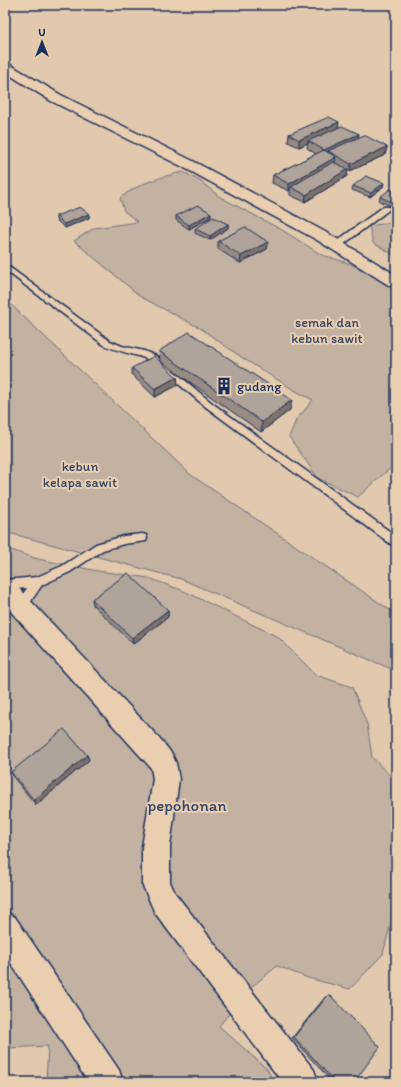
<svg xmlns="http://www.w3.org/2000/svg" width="401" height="1087" viewBox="0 0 401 1087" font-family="Itim,sans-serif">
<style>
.green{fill:#c3b2a1;stroke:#6f7080}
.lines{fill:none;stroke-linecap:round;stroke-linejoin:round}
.service-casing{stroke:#1b2f5e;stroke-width:3}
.minor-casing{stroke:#1b2f5e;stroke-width:3}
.service{fill:#e9cfb0;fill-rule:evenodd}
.minor{fill:#e9cfb0;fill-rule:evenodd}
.wall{fill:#978c84;stroke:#1b2f5e}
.shaded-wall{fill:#7b726b;stroke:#1b2f5e}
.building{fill:#b0a399;stroke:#1b2f5e}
.labels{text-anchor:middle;stroke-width:4;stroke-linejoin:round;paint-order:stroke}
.park-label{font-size:14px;fill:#344368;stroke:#e9cfb0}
.poi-label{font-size:14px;fill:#1b2f5e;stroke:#e9cfb0;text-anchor:start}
.near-park-label{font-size:17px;fill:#344368;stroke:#e9cfb0}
</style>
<rect width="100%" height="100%" fill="#e1c9ad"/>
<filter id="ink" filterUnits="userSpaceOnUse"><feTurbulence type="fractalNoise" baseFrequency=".025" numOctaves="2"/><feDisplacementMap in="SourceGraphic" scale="8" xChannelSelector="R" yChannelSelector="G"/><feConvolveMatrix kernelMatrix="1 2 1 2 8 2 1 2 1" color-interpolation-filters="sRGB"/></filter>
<g filter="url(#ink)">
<path class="green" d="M183,172L200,181L220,197L282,230L322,255L345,262L396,284V463L358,497L318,478L289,437L296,420L313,400L294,390L244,359L200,328L141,297L74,241L94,228L138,222L124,211L120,198C139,183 160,177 183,172Z
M396,222V256L373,243L369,226Z
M5,299L191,475L396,614V671L181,579L5,532Z
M5,548L38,559L98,571L149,578L184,591L278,637L316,675L352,687L367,724L372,757L396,782V902L383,954L350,989L308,978L277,966L249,989L219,1026L267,1069L274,1082H46L48,1046L5,1048Z"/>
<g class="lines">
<g class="service-casing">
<path id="service" d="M383,207H389L390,209L340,247H334V243Z
M5,264L110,341L122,346L144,351L156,356L212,403L396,536V546L392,545L206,407L150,360C135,354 119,352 104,345L5,270Z
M142,534L146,535L147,538L146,541L124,544L103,550L70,572L42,585L25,610L21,611L17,610L15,606L27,588L5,590V580L37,577L62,566L96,544L124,536Z"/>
</g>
<g class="minor-casing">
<path id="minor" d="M5,63L9,64L61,95L191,160L329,234L396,275V287L390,286L317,240L181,166L51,101L5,72Z
M5,579L13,582L162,741L172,754L176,763L179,779L170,847V882L175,893L203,929L314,1070L318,1082H282L155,913L142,884V847L153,779L151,768L5,605Z
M5,912L15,917L119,1070L123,1082H88L5,954Z"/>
</g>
<use href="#service" class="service"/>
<use href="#minor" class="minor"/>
</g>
<path class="wall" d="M338,127L359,134L358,137L387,147L385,155L350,171L348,170L347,176L305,202L290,195V190L289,191L272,183L273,175L316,154L307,148L308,143L299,147L288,142L289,134Z
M353,186L383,187L370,197L352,190Z
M396,192V208L379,201L380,197Z
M89,214V218L65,228L56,220V216Z
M176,216L211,217L189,229L176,220Z
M228,224V228L210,240L195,233V229Z
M218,241L268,242L267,249L240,263L218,249Z
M159,351L290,410L261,432L160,361Z
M132,368L177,377L178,385L155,397L132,375Z
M92,599L168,610V617L133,644L93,605Z
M87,755L89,760L36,805L13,777L11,772Z
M326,996L354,1082H332L292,1038Z"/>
<path class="shaded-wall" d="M339,122L338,129L308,141V143L299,147V140Z
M359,134L357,142L328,151L327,156L324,150Z
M387,147L385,155L350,171L351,164Z
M336,157L335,164L291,187L290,190L289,191V184Z
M348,169L347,176L305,202L306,195Z
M384,183L383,187L370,197L371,193Z
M211,213V217L189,229V225Z
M89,214V218L65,228L64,224Z
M228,224V228L210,240V236Z
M268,242L267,249L240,263L241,256Z
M177,377L178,385L155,397V389Z
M292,400L290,410L261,432L262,422Z
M168,610V617L133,644L132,638Z
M87,755L89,760L36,805L34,800Z"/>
<path class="building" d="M329,117L339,122L299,140L289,134Z
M342,126L359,134L324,150L308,141Z
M364,135L387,147L351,164L328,151Z
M324,150L336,157L289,184L273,175Z
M333,162L348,169L306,195L291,187Z
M366,176L384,183L371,193L353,186Z
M390,189L396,192V204L380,197Z
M198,205L211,213L189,225L176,216Z
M80,207L89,214L64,224L56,216Z
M213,217L228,224L210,236L195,229Z
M245,227L268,242L241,256L218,241Z
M189,332L292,400L262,422L159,351Z
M154,356L177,377L155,389L132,368Z
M128,573L168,610L132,638L92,599Z
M64,729L87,755L34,800L11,772Z
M329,994L380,1047L354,1082H335L294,1037Z"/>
</g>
<defs>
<g id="building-bare" transform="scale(1.38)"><path d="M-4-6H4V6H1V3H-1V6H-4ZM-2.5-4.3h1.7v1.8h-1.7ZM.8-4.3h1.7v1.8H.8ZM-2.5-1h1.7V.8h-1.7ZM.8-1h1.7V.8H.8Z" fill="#1b2f5e" stroke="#e9cfb0" stroke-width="2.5" paint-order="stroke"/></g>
</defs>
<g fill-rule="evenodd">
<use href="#building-bare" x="224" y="386"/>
</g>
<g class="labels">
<g class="park-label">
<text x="327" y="327">semak dan<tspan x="327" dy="16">kebun sawit</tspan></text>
<text x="80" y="471">kebun<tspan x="80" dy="16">kelapa sawit</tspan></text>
</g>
<g class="poi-label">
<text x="237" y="391">gudang</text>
</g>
<g class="near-park-label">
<text x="187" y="811">pepohonan</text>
</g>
</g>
<rect width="401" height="1087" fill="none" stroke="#e9cfb0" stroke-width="20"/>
<rect x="10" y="10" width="381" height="1067" fill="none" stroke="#1b2f5e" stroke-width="1.5" filter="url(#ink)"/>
<g transform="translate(42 42)" stroke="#e9cfb0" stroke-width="3" paint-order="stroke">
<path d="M0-3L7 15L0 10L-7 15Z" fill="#1b2f5e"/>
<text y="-6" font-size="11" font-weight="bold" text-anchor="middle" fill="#1b2f5e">U</text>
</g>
</svg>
